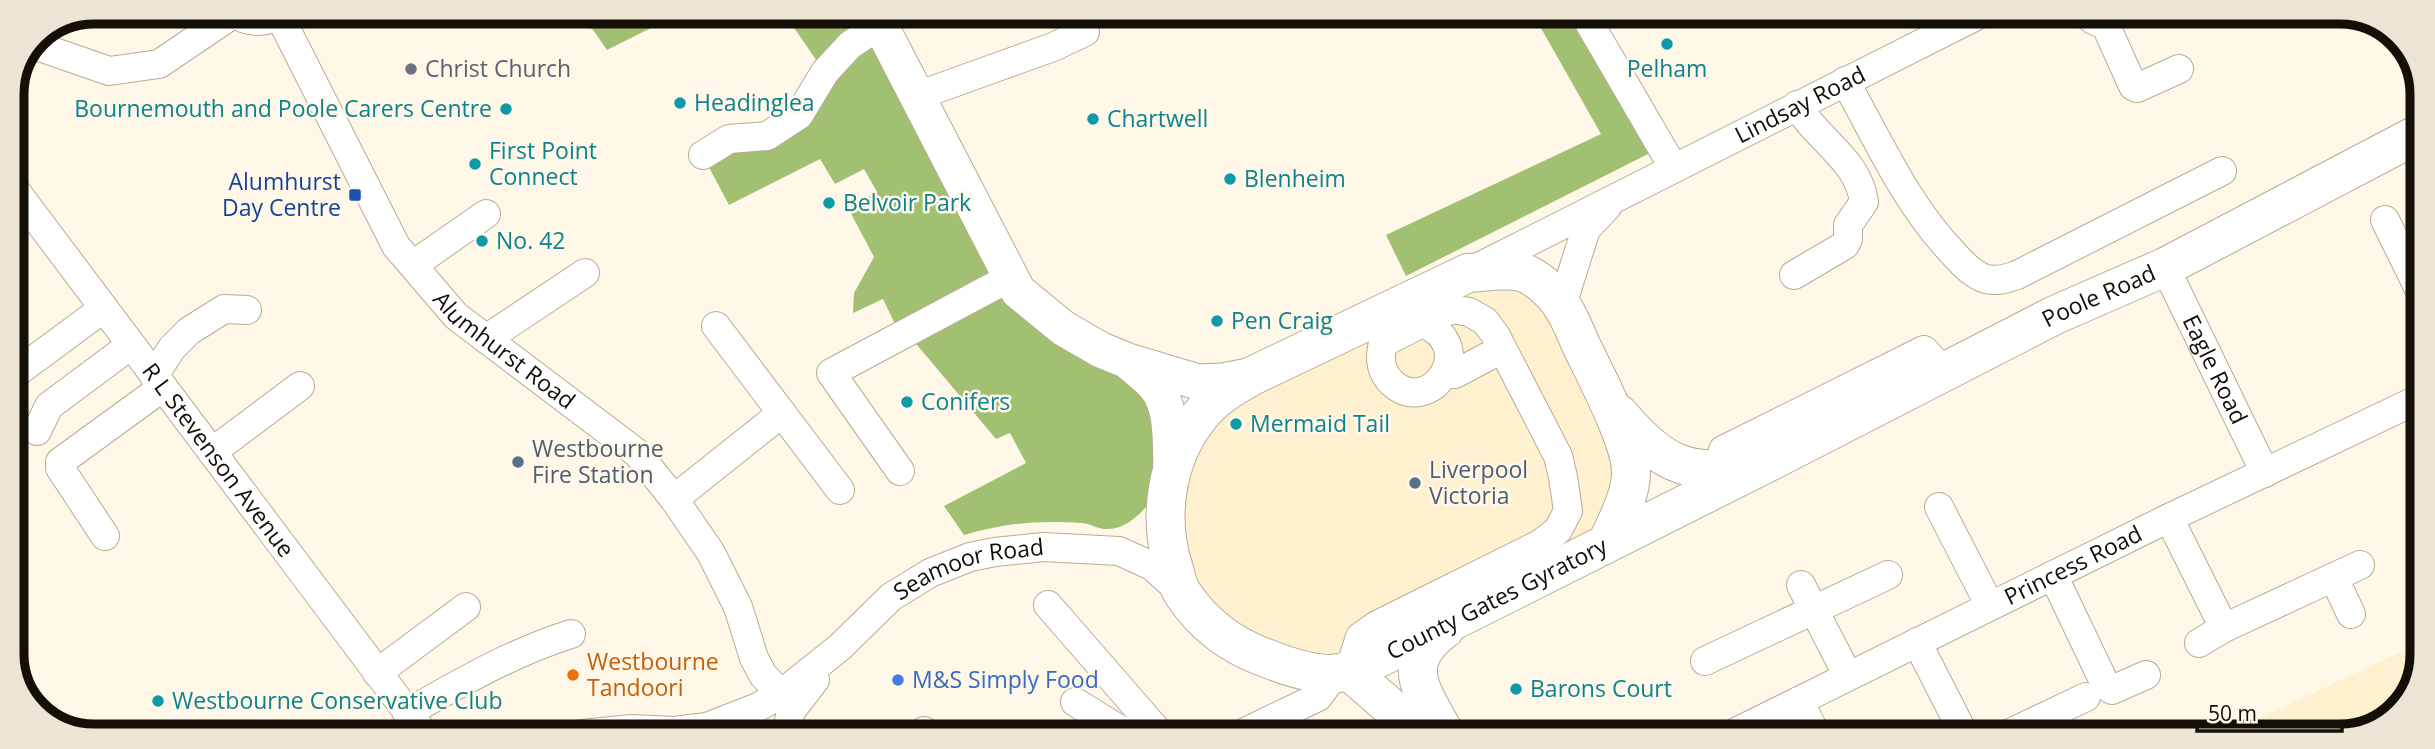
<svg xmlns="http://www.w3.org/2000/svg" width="2435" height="749" viewBox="0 0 2435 749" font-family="'Open Sans',sans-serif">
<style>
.built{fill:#fff0cf}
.forest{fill:#a2c072}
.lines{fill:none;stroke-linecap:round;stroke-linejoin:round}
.minor-casing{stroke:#b7ac94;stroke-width:30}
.major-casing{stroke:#b7ac94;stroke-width:37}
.highway-casing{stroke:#b7ac94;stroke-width:40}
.minor{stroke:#fff;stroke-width:28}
.major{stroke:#fff;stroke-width:35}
.highway{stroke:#fff;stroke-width:38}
.culture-dot{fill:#0f9aa8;stroke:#fff8e8;stroke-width:2.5}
.worship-dot{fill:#6b7280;stroke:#fff8e8;stroke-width:2.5}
.transit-dot{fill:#1a4fb4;stroke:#fff8e8;stroke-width:2.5}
.service-dot{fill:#5c6f8a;stroke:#fff8e8;stroke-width:2.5}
.food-dot{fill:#e8710a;stroke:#fff8e8;stroke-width:2.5}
.shop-dot{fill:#3f7fe0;stroke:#fff8e8;stroke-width:2.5}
.labels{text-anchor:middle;stroke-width:5;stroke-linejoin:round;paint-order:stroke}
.worship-label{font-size:23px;fill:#5b616d;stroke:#fff8e8;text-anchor:start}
.culture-label{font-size:23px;fill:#0d838f;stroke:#fff8e8;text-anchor:start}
.street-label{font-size:23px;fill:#141008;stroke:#fff8e8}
.transit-label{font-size:23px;fill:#164399;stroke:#fff8e8;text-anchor:end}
.service-label{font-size:23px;fill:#4e5e75;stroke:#fff8e8;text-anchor:start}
.food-label{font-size:23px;fill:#c56008;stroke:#fff8e8;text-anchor:start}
.shop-label{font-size:23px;fill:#366cbe;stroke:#fff8e8;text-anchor:start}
.rim{fill:none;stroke:#141008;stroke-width:9}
</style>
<rect width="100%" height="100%" fill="#fff8e8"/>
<path class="built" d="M1523,272L1606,399L1620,515L1349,671L1213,630L1166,519L1171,471L1254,375Z
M2420,643V676L2391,720L2341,737H2219Z"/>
<path class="forest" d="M590,13H681L607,50L584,17Z
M784,13H874L1018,291L1128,361L1158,432L1152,501C1140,513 1127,529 1108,529C1100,530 1091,524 1082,523C1037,520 1007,523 964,535L944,506L1026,463L1010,433L996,439L907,333L894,322L883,299L853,313L854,293L874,257L848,208L877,192L864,169L835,184L820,159L729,205L703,156L767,136L825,73Z
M1533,14H1567L1650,153L1406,276L1386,235L1601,134Z"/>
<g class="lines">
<g class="minor-casing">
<g id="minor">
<path d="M231,12C248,23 266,25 282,12"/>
<path d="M593,14L595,13"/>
<path d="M1584,14L1673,167"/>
<path id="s1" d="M279,15L396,246L456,316L637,453L674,499L711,553L738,607L754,658L763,675L781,694"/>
<path d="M2087,15L2093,20L2106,26L2133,86L2137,88L2179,69"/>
<path d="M32,47L37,46L109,71L159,64L233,14"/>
<path d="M1845,81C1878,140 1906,204 1953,253C1961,262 1970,272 1981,277C1993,283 2006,279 2017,275L2222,171"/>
<path d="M917,96L1053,47L1085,32"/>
<path d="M703,155L729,139L767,136L799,115L825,72L850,45L880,25"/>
<path id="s2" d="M12,186L424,734"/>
<path d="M2385,220L2422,295"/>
<path d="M413,265L486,214"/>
<path id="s3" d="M2165,267L2265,473"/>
<path id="s4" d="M1477,268L1978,15"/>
<path d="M1794,275L1845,245L1848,239V225L1864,202C1859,160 1816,139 1797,105"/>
<path d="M1562,305L1586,229L1607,207"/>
<path d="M1422,323C1481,346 1430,418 1392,383C1380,371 1379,358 1383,343Z"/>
<path d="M716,326L840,490"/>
<path d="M486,339L585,273"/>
<path d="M1455,374L1502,349"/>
<path d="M12,376L104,308"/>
<path d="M154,376L172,348L189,331L224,309L247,310"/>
<path d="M37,431L49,406L131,345"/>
<path d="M1723,450L1924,350L1944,372"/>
<path d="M212,452L300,386"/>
<path d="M900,471L831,373L1011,277"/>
<path d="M674,499L782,413"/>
<path d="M1939,507L1990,606"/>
<path d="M2169,518L2224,628L2360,565"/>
<path d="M105,536L60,468V462L163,387"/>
<path d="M2053,575L2106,686L2112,690L2146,675"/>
<path d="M2334,578L2351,614"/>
<path d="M1801,585L1848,676"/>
<path d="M1048,605L1161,735"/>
<path d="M1917,642L1965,736"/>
<path d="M2199,643L2224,628"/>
<path d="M1705,661L1888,575"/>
<path d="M1349,671L1360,637L1377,625L1540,544L1558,530L1568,511L1563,477L1558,456L1496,336L1485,321L1469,312L1452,309L1422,323"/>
<path d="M377,673L466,607"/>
<path d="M1799,701L1817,736"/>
<path d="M1075,702L1122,731L1134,735L1154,727"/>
<path d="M407,713C462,682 511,653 571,634"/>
<path id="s5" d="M582,734L632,729L674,731L707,727L758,707L781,694L840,647L891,597L930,573L970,557L995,552L1043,547L1119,551L1152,566L1181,592"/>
<path d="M786,735L791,711L815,680"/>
<path d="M919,735L924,731"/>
<path d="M1239,735L1318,697L1335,674"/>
<path id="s6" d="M1728,736L2169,518L2421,398"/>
<path d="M2004,736L2086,697"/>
</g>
</g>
<g class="major-casing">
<path id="major" d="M874,13L1018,291L1063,328L1101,350L1128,361L1198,382L1223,381L1254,375
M1131,364C1139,371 1149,378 1156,387C1173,408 1170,445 1171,471"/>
</g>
<g class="highway-casing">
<g id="highway">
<path d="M1619,414C1658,459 1684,478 1745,466"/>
<path id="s7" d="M1607,543C1617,521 1631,496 1631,472C1631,442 1597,378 1583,349C1576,335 1571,319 1562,306C1554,293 1536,276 1521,272C1505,268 1485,272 1468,273L1254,375C1234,386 1213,398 1199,417C1166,458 1157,519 1174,569C1176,577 1178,587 1183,594C1203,624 1232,646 1266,658C1286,666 1318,677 1339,673C1353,671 1366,663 1379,658L1775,459L2055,315L2165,267L2422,132"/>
<path d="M1445,629C1396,665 1424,693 1446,736"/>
<path d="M1349,671L1396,712L1410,736"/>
</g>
</g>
<use href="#minor" class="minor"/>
<use href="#major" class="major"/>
<use href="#highway" class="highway"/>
</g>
<g class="culture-dot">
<circle cx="1667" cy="44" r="7"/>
<circle cx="680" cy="103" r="7"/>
<circle cx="506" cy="109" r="7"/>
<circle cx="1093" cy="119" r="7"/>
<circle cx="475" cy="164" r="7"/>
<circle cx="1230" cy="179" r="7"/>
<circle cx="829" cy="203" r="7"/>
<circle cx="482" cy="241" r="7"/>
<circle cx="1217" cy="321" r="7"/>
<circle cx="907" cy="402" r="7"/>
<circle cx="1236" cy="424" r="7"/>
<circle cx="1516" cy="689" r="7"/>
<circle cx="158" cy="701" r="7"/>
</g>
<circle class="worship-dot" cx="411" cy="69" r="7"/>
<rect class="transit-dot" x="348" y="188" width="14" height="14" rx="3.5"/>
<g class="service-dot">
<circle cx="518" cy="462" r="7"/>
<circle cx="1415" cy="483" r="7"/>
</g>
<circle class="food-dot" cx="573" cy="675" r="7"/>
<circle class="shop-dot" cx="898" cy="680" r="7"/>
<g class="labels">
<g class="worship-label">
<text x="425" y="77">Christ Church</text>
</g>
<g class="culture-label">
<text x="1667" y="77" text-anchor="middle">Pelham</text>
<text x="694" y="111">Headinglea</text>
<text x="492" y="117" text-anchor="end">Bournemouth and Poole Carers Centre</text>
<text x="1107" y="127">Chartwell</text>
<text x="489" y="159">First Point<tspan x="489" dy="26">Connect</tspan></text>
<text x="1244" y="187">Blenheim</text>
<text x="843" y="211">Belvoir Park</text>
<text x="496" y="249">No. 42</text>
<text x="1231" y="329">Pen Craig</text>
<text x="921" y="410">Conifers</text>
<text x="1250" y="432">Mermaid Tail</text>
<text x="1530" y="697">Barons Court</text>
<text x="172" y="709">Westbourne Conservative Club</text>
</g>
<g class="street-label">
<text dy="8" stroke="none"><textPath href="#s4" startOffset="362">Lindsay Road</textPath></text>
<text dy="8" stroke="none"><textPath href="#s7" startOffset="1888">Poole Road</textPath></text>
<text dy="8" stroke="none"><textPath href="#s1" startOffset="410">Alumhurst Road</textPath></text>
<text dy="8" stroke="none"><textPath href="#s3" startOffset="114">Eagle Road</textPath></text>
<text dy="8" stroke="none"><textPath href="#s2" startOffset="343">R L Stevenson Avenue</textPath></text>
<text dy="8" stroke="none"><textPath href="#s6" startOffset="385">Princess Road</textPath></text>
<text dy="8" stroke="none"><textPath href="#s5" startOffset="438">Seamoor Road</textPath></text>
<text dy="8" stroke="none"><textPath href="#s7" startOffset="1214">County Gates Gyratory</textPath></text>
</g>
<g class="transit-label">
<text x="341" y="190">Alumhurst<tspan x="341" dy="26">Day Centre</tspan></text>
</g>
<g class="service-label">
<text x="532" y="457">Westbourne<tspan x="532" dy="26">Fire Station</tspan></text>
<text x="1429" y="478">Liverpool<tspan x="1429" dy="26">Victoria</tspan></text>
</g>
<g class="food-label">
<text x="587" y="670">Westbourne<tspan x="587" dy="26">Tandoori</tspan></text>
</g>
<g class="shop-label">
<text x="912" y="688">M&amp;S Simply Food</text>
</g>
</g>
<path d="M0 0H2435V749H0ZM94 24H2340A70 70 0 0 1 2410 94V654A70 70 0 0 1 2340 724H94A70 70 0 0 1 24 654V94A70 70 0 0 1 94 24Z" fill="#ece5d6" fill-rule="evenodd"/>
<path class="rim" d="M94 24H2340A70 70 0 0 1 2410 94V654A70 70 0 0 1 2340 724H94A70 70 0 0 1 24 654V94A70 70 0 0 1 94 24Z"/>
<path d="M2197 721v10h145v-10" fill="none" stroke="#141008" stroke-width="3.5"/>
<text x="2208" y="721" font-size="21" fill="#141008" stroke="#fff8e8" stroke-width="5" paint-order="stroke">50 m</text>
</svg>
